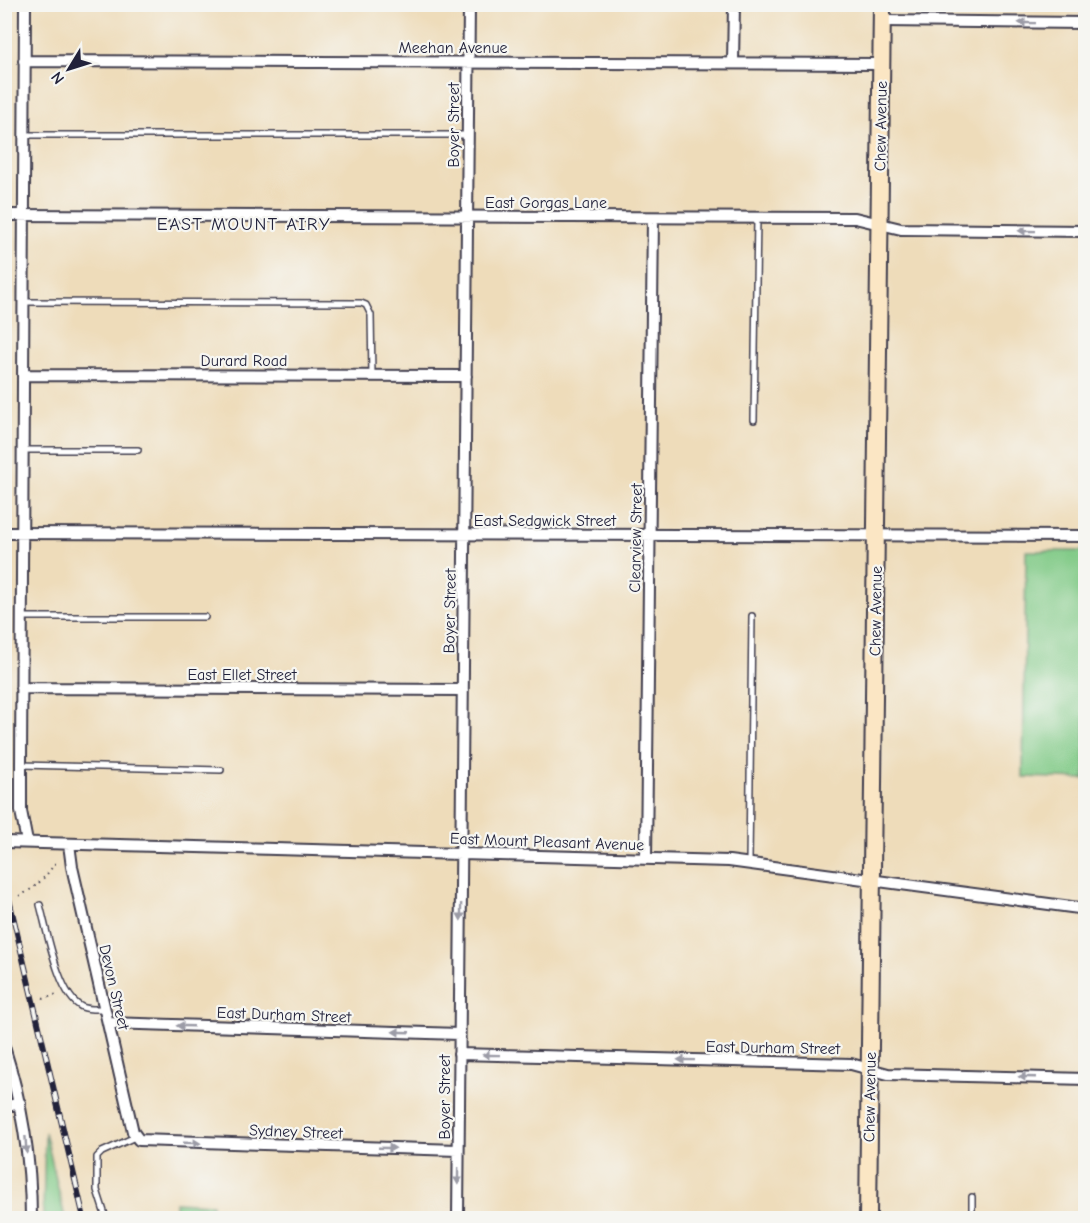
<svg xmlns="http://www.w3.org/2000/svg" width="1090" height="1223" viewBox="0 0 1090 1223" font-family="'Comic Neue',sans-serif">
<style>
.green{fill:#81ca87;stroke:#527661;stroke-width:1.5}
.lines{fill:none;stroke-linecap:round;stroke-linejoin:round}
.lane-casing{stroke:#413e4e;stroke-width:8}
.street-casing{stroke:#413e4e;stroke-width:14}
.secondary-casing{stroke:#413e4e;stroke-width:20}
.path{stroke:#413e4e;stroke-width:2;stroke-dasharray:1.5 4.5;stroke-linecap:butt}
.lane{stroke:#fff;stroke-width:5}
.street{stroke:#fff;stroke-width:10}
.secondary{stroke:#fbe6c4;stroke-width:16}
.rail-casing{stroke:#22223b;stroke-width:6}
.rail{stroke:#f6f6f2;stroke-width:4;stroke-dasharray:11;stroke-linecap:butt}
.oneway{fill:#9c9ca7}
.labels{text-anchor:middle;stroke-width:4.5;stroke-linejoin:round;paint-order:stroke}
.street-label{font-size:16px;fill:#22223b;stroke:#f6f6f2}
.neighbourhood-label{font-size:18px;letter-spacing:1.5px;fill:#22223b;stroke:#f6f6f2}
</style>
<rect width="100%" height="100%" fill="#f6f6f2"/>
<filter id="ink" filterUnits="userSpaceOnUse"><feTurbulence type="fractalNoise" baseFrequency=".0167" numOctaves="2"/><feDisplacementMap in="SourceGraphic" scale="12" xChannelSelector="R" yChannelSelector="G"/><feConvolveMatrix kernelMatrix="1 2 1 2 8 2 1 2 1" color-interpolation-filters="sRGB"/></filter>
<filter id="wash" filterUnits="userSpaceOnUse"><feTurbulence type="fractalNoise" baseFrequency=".008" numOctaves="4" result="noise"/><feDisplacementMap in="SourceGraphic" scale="24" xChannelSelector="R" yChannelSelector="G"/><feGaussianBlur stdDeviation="1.35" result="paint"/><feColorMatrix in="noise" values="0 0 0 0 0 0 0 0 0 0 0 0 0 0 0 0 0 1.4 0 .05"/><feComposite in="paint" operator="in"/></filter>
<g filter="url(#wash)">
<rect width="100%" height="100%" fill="#eedcba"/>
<path class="green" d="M1026,551H1085V779L1023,777Z
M45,1132L65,1218H43Z
M175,1202L212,1204V1218H175Z"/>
</g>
<g filter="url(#ink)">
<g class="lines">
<g class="lane-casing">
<path id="lane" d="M24,135H468
M23,302L361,303L366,305L371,315L372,375
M754,420L757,218
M22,450H138
M21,617H205
M21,765L221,770
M749,862L752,616
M40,905C47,930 58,996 82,1007C89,1010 97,1009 105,1009
M106,1218L97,1190V1157L102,1152L135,1137
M972,1218V1197"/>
</g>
<g class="street-casing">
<path id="street" d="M25,4L21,765V811L27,842
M882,21L1086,23
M24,61L881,64
M733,63L734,4
M4,215L855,218L901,229L1086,231
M23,375L466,376
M4,533L1086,536
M21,688L463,690
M4,842L729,861L1086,909
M69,844L72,867L133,1132L139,1140L458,1150
M646,859L653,218
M108,1023L459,1034
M4,1047C22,1103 31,1160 31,1218
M459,1054L851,1064L888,1074L1086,1079
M4,1107L20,1103
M458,1218L469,4"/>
</g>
<g class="secondary-casing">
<path id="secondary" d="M868,1218L882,4"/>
</g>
<path class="path" d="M19,896C36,888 47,876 57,860
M43,999L57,994"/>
<use href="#lane" class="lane"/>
<use href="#street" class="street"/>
<use href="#secondary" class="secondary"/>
<g class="rail-casing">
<path id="rail" d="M4,878L84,1218"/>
</g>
<use href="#rail" class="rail"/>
</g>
<defs><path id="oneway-solid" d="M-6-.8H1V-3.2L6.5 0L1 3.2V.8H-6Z" transform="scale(1.5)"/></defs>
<g class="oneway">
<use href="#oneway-solid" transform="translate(1027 23) rotate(-179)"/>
<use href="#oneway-solid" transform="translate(1027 231) rotate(-179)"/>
<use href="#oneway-solid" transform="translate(461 912) rotate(91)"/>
<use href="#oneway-solid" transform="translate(185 1026) rotate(-178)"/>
<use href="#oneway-solid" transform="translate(401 1032) rotate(-178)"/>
<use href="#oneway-solid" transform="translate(491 1055) rotate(-179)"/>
<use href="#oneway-solid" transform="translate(686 1060) rotate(-179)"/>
<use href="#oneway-solid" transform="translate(1027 1077) rotate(-178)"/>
<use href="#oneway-solid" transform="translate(192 1143) rotate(2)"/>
<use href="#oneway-solid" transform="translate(26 1145) rotate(86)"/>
<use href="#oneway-solid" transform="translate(387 1148) rotate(2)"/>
<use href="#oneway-solid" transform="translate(458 1176) rotate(91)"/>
</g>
</g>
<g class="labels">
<g class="street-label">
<text x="453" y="53">Meehan Avenue</text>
<text transform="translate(453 125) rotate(-90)" y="6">Boyer Street</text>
<text transform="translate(880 126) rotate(-89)" y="6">Chew Avenue</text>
<text x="546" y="208">East Gorgas Lane</text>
<text x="244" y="366">Durard Road</text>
<text x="545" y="526">East Sedgwick Street</text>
<text transform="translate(635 538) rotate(-89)" y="6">Clearview Street</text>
<text transform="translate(449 611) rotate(-89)" y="6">Boyer Street</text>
<text transform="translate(875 611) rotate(-89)" y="6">Chew Avenue</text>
<text x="242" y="680">East Ellet Street</text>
<text transform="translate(547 841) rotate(2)" y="6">East Mount Pleasant Avenue</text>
<text transform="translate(115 987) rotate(77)" y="6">Devon Street</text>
<text transform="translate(284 1014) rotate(2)" y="6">East Durham Street</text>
<text transform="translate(773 1047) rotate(1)" y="6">East Durham Street</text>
<text transform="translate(444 1097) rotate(-90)" y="6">Boyer Street</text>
<text transform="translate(869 1097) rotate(-89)" y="6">Chew Avenue</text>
<text transform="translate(296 1131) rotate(2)" y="6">Sydney Street</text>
</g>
<g class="neighbourhood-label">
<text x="244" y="230">EAST MOUNT AIRY</text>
</g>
</g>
<rect width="1090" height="1223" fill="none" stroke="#f6f6f2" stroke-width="24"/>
<g transform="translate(69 69) rotate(232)" stroke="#f6f6f2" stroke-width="4.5" paint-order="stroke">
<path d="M0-4.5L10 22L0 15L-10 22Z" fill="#22223b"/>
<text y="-9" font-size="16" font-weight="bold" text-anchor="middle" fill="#22223b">N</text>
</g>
</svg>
